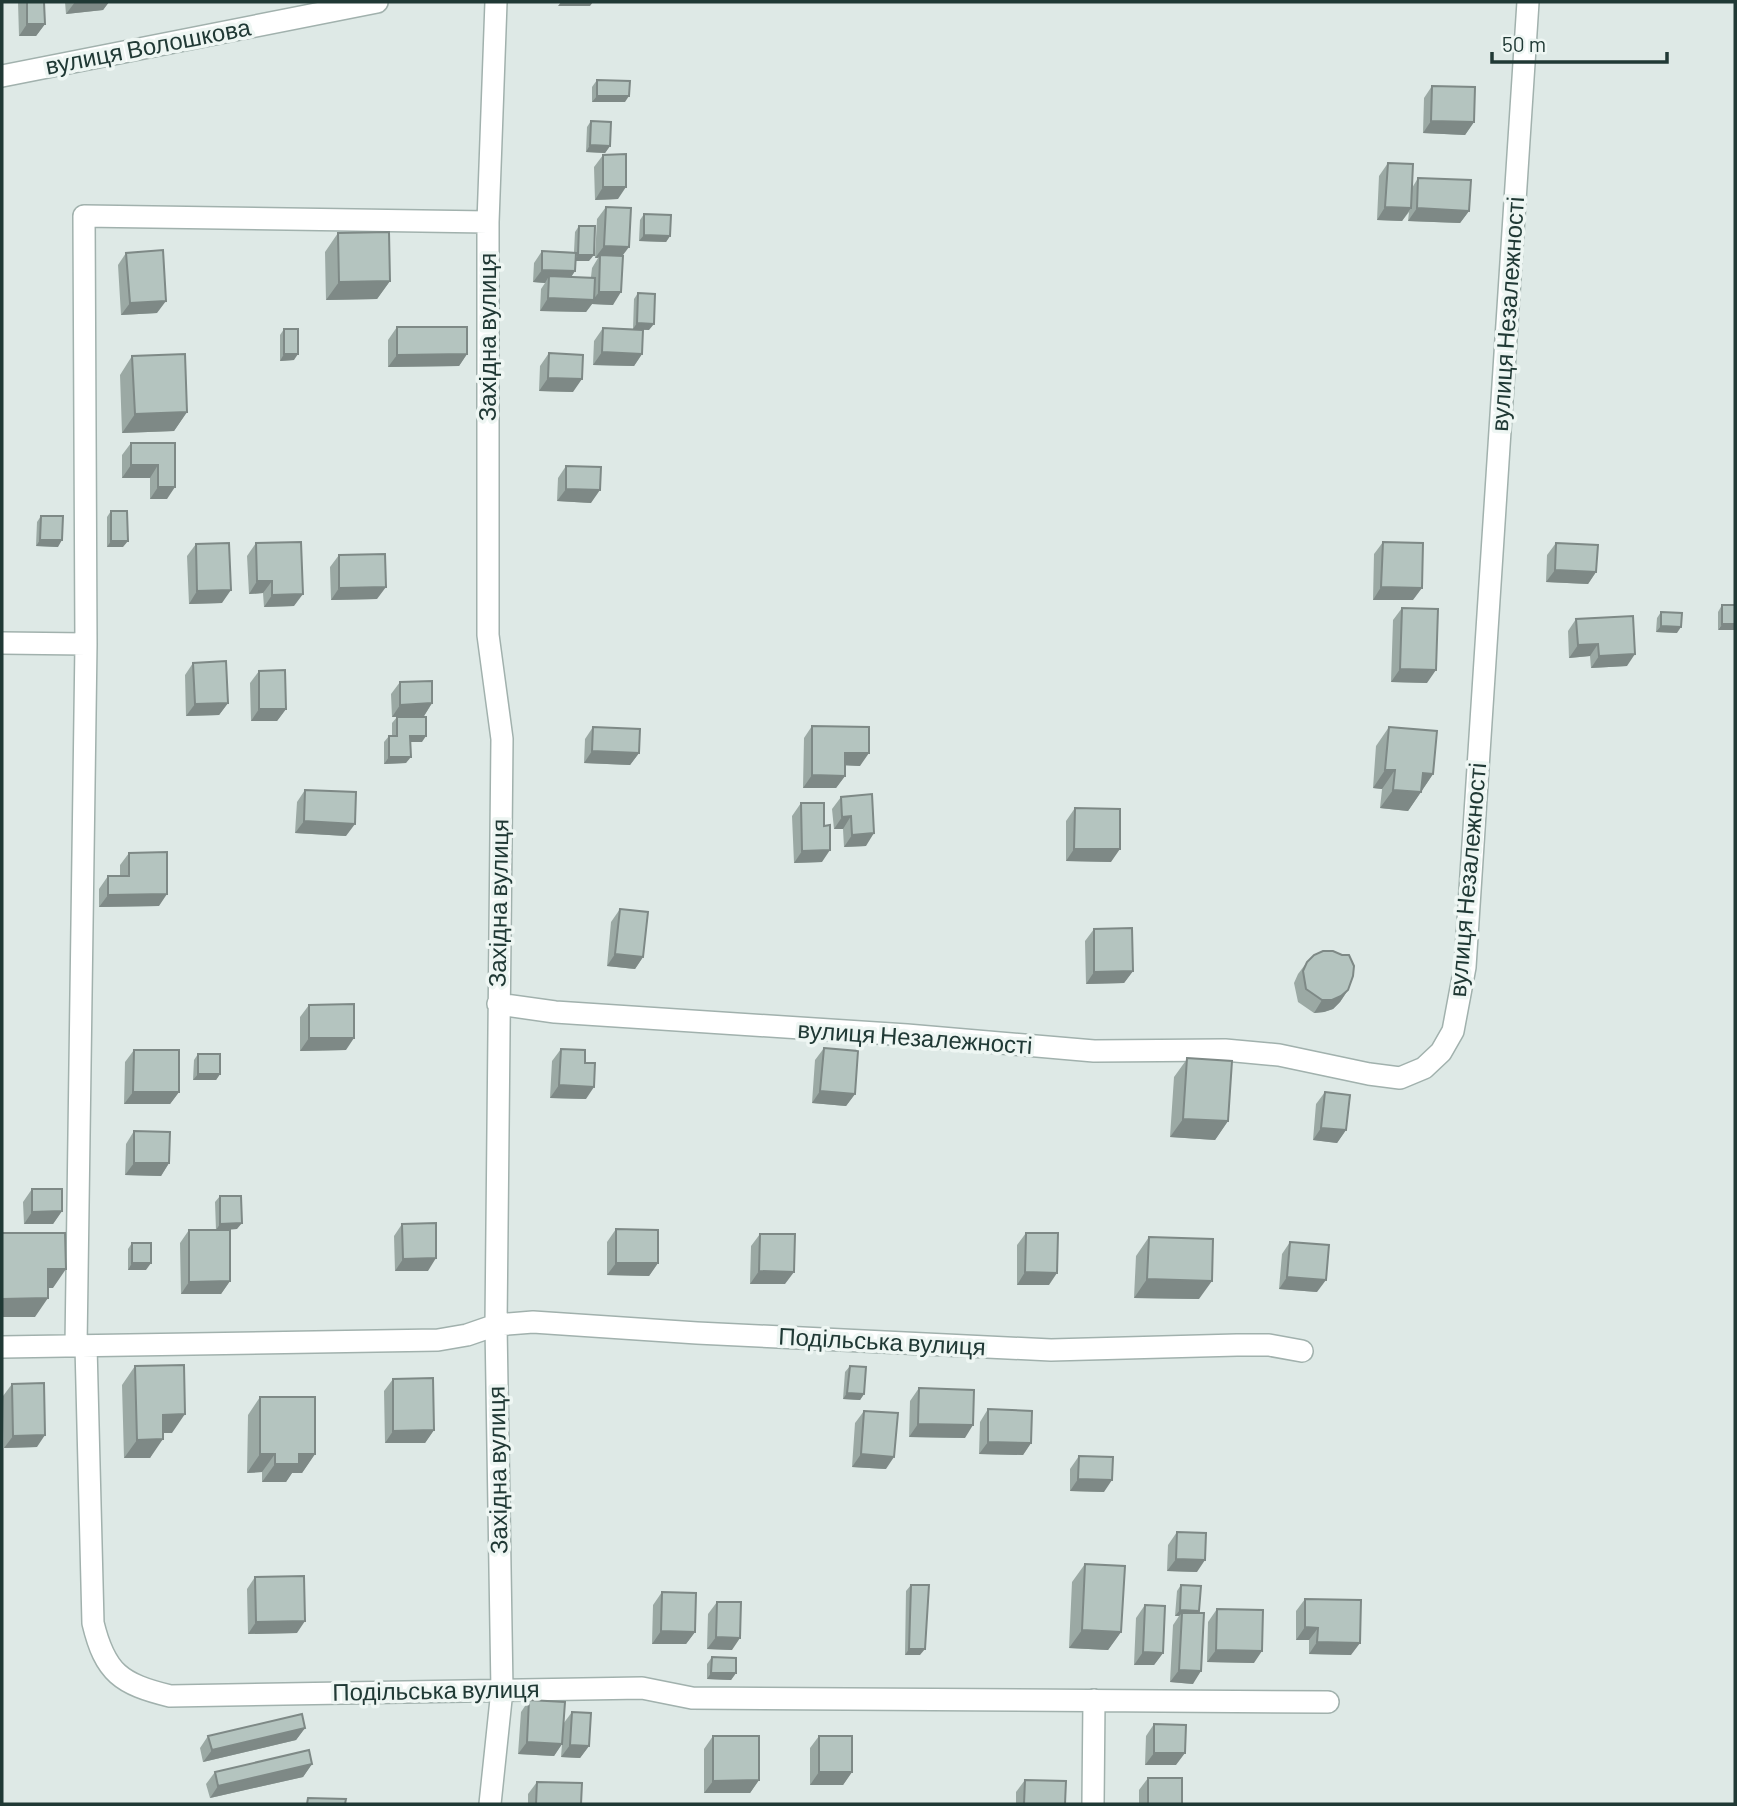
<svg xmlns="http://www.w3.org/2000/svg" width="1737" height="1806" viewBox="0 0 1737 1806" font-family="Barlow,sans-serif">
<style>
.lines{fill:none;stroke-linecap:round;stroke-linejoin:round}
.minor-casing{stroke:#a1b1ad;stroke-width:24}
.minor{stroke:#fff;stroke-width:21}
.wall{fill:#9ba9a4}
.shaded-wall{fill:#7e8986}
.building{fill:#b4c4bf;stroke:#7e8986;stroke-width:2}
.labels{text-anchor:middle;stroke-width:7;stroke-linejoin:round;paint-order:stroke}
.street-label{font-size:24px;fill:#203935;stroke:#eef6f3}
</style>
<rect width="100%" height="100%" fill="#dee9e6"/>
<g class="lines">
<g class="minor-casing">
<path id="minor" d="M2,76L377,2
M2,643L86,644
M498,1004L555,1012L907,1035L1094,1051L1225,1050L1279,1055L1369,1074L1400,1078L1424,1068L1441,1052L1453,1031L1465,967L1528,2
M76,1346L86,644L84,216L488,222
M86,1346L93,1623C105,1673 121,1684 170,1696L642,1688L692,1698L1328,1702
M2,1347L438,1340L467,1335L496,1325L533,1322L697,1333L1051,1350L1237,1345H1269L1302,1351
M490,1804L502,1690L496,1325L502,739L488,635V222L496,2
M1093,1804L1094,1700"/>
</g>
<use href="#minor" class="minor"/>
</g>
<path class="wall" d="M18,2H44L45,24L36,36H19Z
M65,2H109L103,10L66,14Z
M597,80L625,102H592V87Z
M1432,86L1474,122L1465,135L1423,133L1424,98Z
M591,121L610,146L605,153L586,152L587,127Z
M603,155L618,199L595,200L594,167Z
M1388,163L1412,188L1418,178L1469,211L1460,223L1408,221L1409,212L1402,221L1377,220L1379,176Z
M606,207L622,256L613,305L592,304L586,312L540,311L541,289L545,283L533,282L534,263L542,251L574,252L575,232L579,226L589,261H576L575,271L571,277H591L592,268L598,258H595L597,219Z
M644,214L670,236L666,242L639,241L640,220Z
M338,233L390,281L377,299L326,300L325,252Z
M126,253L157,313L121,315L118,265Z
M638,293L649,330H643L642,354L634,366L593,365L594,341L603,328L633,329L634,299Z
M397,327L467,354L459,366L388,367V340Z
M284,329L294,360L280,361V335Z
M549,353L573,392L539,391L540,366Z
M132,356L187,412L174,431L122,433L120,375Z
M131,443H175L167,499H150V478H122V455Z
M566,466L591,503L557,501L558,478Z
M111,511L123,547H107V517Z
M41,516L58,547L36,546L37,522Z
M1383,542L1413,600H1373L1374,554Z
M256,543L294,606L264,607L263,593L249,594L247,556Z
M1556,543L1596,572L1588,584L1546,582L1547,555Z
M196,544L222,603L189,604L187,556Z
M339,555L377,599L331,600L330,567Z
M1722,605H1735L1718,630V612Z
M1402,608L1427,683L1391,682L1393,620Z
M1661,612L1677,633L1656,632L1657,618Z
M1576,619L1627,666L1591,668L1590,656L1569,658L1568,631Z
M193,663L228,703L219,715L186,716L185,675Z
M259,671L286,709L277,721H251L250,683Z
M400,682L432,703L424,716L392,717L391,694Z
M397,717L422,742H411L406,763L384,764V742L389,736H392V723Z
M812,726L860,766L845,765V776L836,788H803L804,738Z
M593,727L639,753L630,765L584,763L585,739Z
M1389,727L1433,774L1408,811L1380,808L1382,789L1373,788L1376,746Z
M305,790L346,836L295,833L297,802Z
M841,797L866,846L844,847L843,829H834L832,809Z
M801,803L822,862L794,863L792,816Z
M1075,808L1111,862L1066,861V821Z
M129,853L159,906L99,907V889L108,876H120V865Z
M620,909L643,957L635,969L607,966L611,922Z
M1094,929L1133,971L1124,983L1086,984L1085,941Z
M1307,962L1348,990L1340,1002L1333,1009L1324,1012L1314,1013L1298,1002L1294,983L1298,974Z
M309,1005L346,1050L300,1051V1017Z
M824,1048L855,1094L846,1106L812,1103L815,1060Z
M561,1049L585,1063L586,1099L550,1098L552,1061Z
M134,1050L179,1092L170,1104H124L125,1062Z
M198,1054L220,1074L216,1080H193L194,1060Z
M1187,1059L1228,1121L1215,1140L1170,1137L1174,1077Z
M1325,1092L1346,1130L1337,1143L1313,1140L1316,1104Z
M134,1131L169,1163L161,1176L125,1175L126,1144Z
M32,1189L62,1211L53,1224H24L23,1202Z
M220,1196L237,1229L225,1230L230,1281L221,1294H181L180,1243L189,1230H216L215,1202Z
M402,1224L428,1271H395L394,1236Z
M616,1229L658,1263L649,1276L607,1275V1242Z
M1026,1233L1049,1285H1017V1245Z
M760,1234L785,1284H750L751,1246Z
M1149,1237L1199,1299L1134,1298L1136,1256Z
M1290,1242L1317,1292L1279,1289L1282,1254Z
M132,1243L146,1270H128V1249Z
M135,1366L172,1433H163L150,1458H124L122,1385Z
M850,1366L864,1394L860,1400L843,1399L845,1372Z
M393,1379L434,1430L425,1443H385L384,1391Z
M12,1384L37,1447L4,1448L3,1396Z
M919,1388L965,1438L909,1437L910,1401Z
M260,1397L315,1454L302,1473H292L286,1482H262V1472L247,1473L248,1415Z
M988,1409L1031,1443L1023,1455L979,1454L980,1422Z
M864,1411L886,1469L852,1467L855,1423Z
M1079,1456L1104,1492L1070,1491V1469Z
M1177,1532L1197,1572L1167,1571L1168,1545Z
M1085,1564L1121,1632L1108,1650L1069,1648L1072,1582Z
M255,1577L297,1633L248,1634L247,1589Z
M911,1585L920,1655H905L906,1591Z
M1181,1585L1198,1613L1193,1684L1170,1682L1173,1625L1179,1616H1175L1177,1591Z
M662,1592L695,1632L686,1644H652L653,1605Z
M1305,1599L1351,1655L1309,1654V1640H1296V1611Z
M717,1602L732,1650L707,1649L708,1614Z
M1145,1605L1163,1653L1154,1665H1134L1136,1618Z
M1217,1609L1254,1663L1207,1662L1208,1622Z
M712,1657L736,1673L731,1680L707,1679V1664Z
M529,1700L563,1724L572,1712L589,1746L580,1758L561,1757L562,1744L554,1756L518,1754L521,1712Z
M1154,1724L1176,1765H1145L1146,1736Z
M305,1728L296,1740L203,1762L200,1748L208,1736Z
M713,1736L759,1780L750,1793H704V1749Z
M819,1736L852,1772L843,1785H810V1748Z
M312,1764L303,1777L210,1798L206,1784L215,1772Z
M1148,1778L1182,1804H1139V1790Z
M1025,1780L1065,1804H1016V1792Z
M537,1782L581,1804H528V1794Z"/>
<path class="shaded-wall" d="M75,2H109L103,10L66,14Z
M561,2H593L590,6H558Z
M27,24H45L36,36H19Z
M597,96H629L625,102H592Z
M1431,121L1474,122L1465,135L1423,133Z
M590,145L610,146L605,153L586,152Z
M603,187H626L618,199L595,200Z
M1385,207L1411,208L1402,221L1377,220Z
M1417,208L1469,211L1460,223L1408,221Z
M644,235L670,236L666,242L639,241Z
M604,246L629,247L620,259L600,255L598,258H595Z
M578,255H594L589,261H574Z
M542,270L575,271L567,283L549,276L545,283L533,282Z
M390,281L377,299L326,300L339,282Z
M599,292H621L613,305L592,304L586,312L540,311L548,298L593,300Z
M166,301L157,313L121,315L130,303Z
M637,323L654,324L649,330L633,329Z
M602,352L642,354L634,366L593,365Z
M284,354H298L294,360L280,361Z
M467,354L459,366L388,367L397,355Z
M548,378L582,379L573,392L539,391Z
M187,412L174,431L122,433L135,414Z
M131,465H158L150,478H122Z
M158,487H175L167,499H150Z
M566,489L600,490L591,503L557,501Z
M40,540H62L58,547L36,546Z
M111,541H128L123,547H107Z
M1555,570L1596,572L1588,584L1546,582Z
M257,581H272L263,593L249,594Z
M386,587L377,599L331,600L339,588Z
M1381,587L1422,588L1413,600H1373Z
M231,590L222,603L189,604L197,591Z
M303,594L294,606L264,607L272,595Z
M1722,624H1735V630H1718Z
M1661,626L1681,627L1677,633L1656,632Z
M1598,644L1590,656L1569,658L1578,645Z
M1635,654L1627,666L1591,668L1599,656Z
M1400,669L1436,670L1427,683L1391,682Z
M228,703L219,715L186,716L195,704Z
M432,703L424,716L392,717L400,705Z
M259,709H286L277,721H251Z
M410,736H426L422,742H406Z
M592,751L639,753L630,765L584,763Z
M845,753H869L860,766L837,765Z
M389,757H411L406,763L384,764Z
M1385,770H1395L1382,789L1373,788Z
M1423,773L1433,774L1421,792Z
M812,775L845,776L836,788H803Z
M1393,790L1421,792L1408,811L1380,808Z
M851,816L843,829H834L842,817Z
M304,821L355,824L346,836L295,833Z
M874,833L866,846L844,847L852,835Z
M1074,849H1120L1111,862L1066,861Z
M830,850L822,862L794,863L802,851Z
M167,894L159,906L99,907L108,895Z
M615,954L643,957L635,969L607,966Z
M1133,971L1124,983L1086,984L1094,972Z
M1348,990L1340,1002L1333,1009L1324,1012L1314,1013L1322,1000Z
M309,1038H354L346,1050L300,1051Z
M198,1074H220L216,1080H193Z
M559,1085L594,1087L586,1099L550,1098Z
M820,1091L855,1094L846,1106L812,1103Z
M133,1092H179L170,1104H124Z
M1183,1119L1228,1121L1215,1140L1170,1137Z
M1321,1128L1346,1130L1337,1143L1313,1140Z
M134,1163H169L161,1176L125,1175Z
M62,1211L53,1224H24L32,1212Z
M242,1223L237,1229L216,1230L220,1224Z
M436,1258L428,1271H395L403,1259Z
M132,1263H151L146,1270H128Z
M616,1263H658L649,1276L607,1275Z
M48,1269H66L53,1288H35Z
M759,1271L794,1272L785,1284H750Z
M1025,1272L1057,1273L1049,1285H1017Z
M1287,1277L1326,1280L1317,1292L1279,1289Z
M1147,1279L1212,1281L1199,1299L1134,1298Z
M230,1281L221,1294H181L189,1282Z
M48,1298L35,1317H2V1299Z
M847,1393L864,1394L860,1400L843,1399Z
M185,1414L172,1433H150L163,1415Z
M918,1424L973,1425L965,1438L909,1437Z
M434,1430L425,1443H385L393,1431Z
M45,1435L37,1447L4,1448L13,1436Z
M163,1439L150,1458H124L137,1440Z
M988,1442L1031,1443L1023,1455L979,1454Z
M260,1454H275L262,1472L247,1473Z
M299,1454H315L302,1473H292L286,1482H262L275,1464Z
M861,1454L894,1457L886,1469L852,1467Z
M1078,1479L1112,1480L1104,1492L1070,1491Z
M1176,1559L1205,1560L1197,1572L1167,1571Z
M1180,1610L1199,1611L1195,1617L1182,1613L1179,1616H1175Z
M305,1621L297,1633L248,1634L256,1622Z
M1305,1627L1318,1628L1309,1640H1296Z
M1082,1630L1121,1632L1108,1650L1069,1648Z
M661,1631L695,1632L686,1644H652Z
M716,1637L740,1638L732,1650L707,1649Z
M1317,1642L1360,1643L1351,1655L1309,1654Z
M909,1649H925L920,1655H905Z
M1216,1650L1262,1651L1254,1663L1207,1662Z
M1143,1652L1163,1653L1154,1665H1134Z
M1179,1670L1201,1671L1193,1684L1170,1682Z
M711,1673H736L731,1680L707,1679Z
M305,1728L296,1740L203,1762L212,1750Z
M527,1742L562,1744L554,1756L518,1754Z
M570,1745L589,1746L580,1758L561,1757Z
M1154,1753H1185L1176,1765H1145Z
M312,1764L303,1777L210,1798L218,1786Z
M819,1772H852L843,1785H810Z
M759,1780L750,1793H704L713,1781Z"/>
<path class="building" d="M27,2H44L45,24H27Z
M597,80L630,81L629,96H597Z
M1432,86L1475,87L1474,122L1431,121Z
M591,121L611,122L610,146L590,145Z
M626,154V187H603V155Z
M1388,163L1413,164L1411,208L1385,207Z
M1418,178L1471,180L1469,211L1417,208Z
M606,207L631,208L629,247L604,246Z
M644,214L671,215L670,236L644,235Z
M579,226H595L594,255H578Z
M389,232L390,281L339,282L338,233Z
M163,250L166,301L130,303L126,253Z
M542,251L576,253L575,271L542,270Z
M600,255L623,256L621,292H599Z
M549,276L595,278L594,300L548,298Z
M638,293L655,294L654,324L637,323Z
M397,327H467V354L397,355Z
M603,328L643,330L642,354L602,352Z
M284,329H298V354H284Z
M549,353L583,355L582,379L548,378Z
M185,354L187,412L135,414L132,356Z
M131,443H175V487H158V465H131Z
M566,466L601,467L600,490L566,489Z
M111,511H127L128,541H111Z
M41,516H63L62,540H40Z
M301,542L303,594L272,595V581H257L256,543Z
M1383,542L1423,543L1422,588L1381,587Z
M229,543L231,590L197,591L196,544Z
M1556,543L1598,545L1596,572L1555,570Z
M385,554L386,587L339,588V555Z
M1722,605H1735V624H1722Z
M1402,608L1438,609L1436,670L1400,669Z
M1661,612L1682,613L1681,627L1661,626Z
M1633,616L1635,654L1599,656L1598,644L1578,645L1576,619Z
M226,661L228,703L195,704L193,663Z
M285,670L286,709H259V671Z
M432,681V703L400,705V682Z
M397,717H426V736H410L411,757H389V736H397Z
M812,726L869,727V753H845V776L812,775Z
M593,727L640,729L639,753L592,751Z
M1389,727L1437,731L1433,774L1423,773L1421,792L1393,790L1395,770H1385Z
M305,790L356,792L355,824L304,821Z
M872,794L874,833L852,835L851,816L842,817L841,797Z
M801,803H824V826L830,825V850L802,851Z
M1075,808L1120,809V849H1074Z
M167,852V894L108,895V876H129V853Z
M620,909L648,912L643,957L615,954Z
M1132,928L1133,971L1094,972V929Z
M1323,951H1333L1342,955H1349L1354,966L1353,976L1348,990L1341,996L1332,1000H1322L1306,989L1303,971L1307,962L1314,955Z
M354,1004V1038H309V1005Z
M824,1048L858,1051L855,1094L820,1091Z
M561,1049L585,1050V1063H595L594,1087L559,1085Z
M134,1050H179V1092H133Z
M198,1054H220V1074H198Z
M1187,1058L1232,1061L1228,1121L1183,1119Z
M1325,1092L1350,1095L1346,1130L1321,1128Z
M134,1131L170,1132L169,1163H134Z
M32,1189H62V1211L32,1212Z
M220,1196H241L242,1223L220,1224Z
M436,1223V1258L403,1259L402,1224Z
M616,1229L658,1230V1263H616Z
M189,1230H230V1281L189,1282Z
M2,1233H65L66,1269H48V1298L2,1299Z
M1026,1233H1058L1057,1273L1025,1272Z
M760,1234H795L794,1272L759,1271Z
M1149,1237L1213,1239L1212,1281L1147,1279Z
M1290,1242L1329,1245L1326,1280L1287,1277Z
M132,1243H151V1263H132Z
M184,1365L185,1414L163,1415V1439L137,1440L135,1366Z
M850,1366L866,1367L864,1394L847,1393Z
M433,1378L434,1430L393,1431V1379Z
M44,1383L45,1435L13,1436L12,1384Z
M919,1388L974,1390L973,1425L918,1424Z
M260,1397H315V1454H299V1464H275V1454H260Z
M988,1409L1032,1411L1031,1443L988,1442Z
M864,1411L898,1413L894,1457L861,1454Z
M1079,1456L1113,1457L1112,1480L1078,1479Z
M1177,1532L1206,1533L1205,1560L1176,1559Z
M1085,1564L1125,1566L1121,1632L1082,1630Z
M304,1576L305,1621L256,1622L255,1577Z
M911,1585H929L925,1649H909Z
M1181,1585L1201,1586L1199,1611L1180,1610Z
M662,1592L696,1593L695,1632L661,1631Z
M1305,1599L1361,1600L1360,1643L1317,1642L1318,1628L1305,1627Z
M717,1602H741L740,1638L716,1637Z
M1145,1605L1165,1606L1163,1653L1143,1652Z
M1217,1609L1263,1610L1262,1651L1216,1650Z
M1182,1613H1204L1201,1671L1179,1670Z
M712,1657L736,1658V1673H711Z
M529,1700L565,1702L562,1744L527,1742Z
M572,1712L591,1713L589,1746L570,1745Z
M302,1714L305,1728L212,1750L208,1736Z
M1154,1724L1186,1725L1185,1753H1154Z
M713,1736H759V1780L713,1781Z
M819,1736H852V1772H819Z
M309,1750L312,1764L218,1786L215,1772Z
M1148,1778H1182V1804H1148Z
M1025,1780L1066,1781L1065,1804H1024Z
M537,1782L582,1783L581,1804H536Z
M308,1798L346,1799L345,1804H307Z"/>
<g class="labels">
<g class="street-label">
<text transform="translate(148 47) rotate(-11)" y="8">вулиця Волошкова</text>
<text transform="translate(1508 314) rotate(-86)" y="8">вулиця Незалежності</text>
<text transform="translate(488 337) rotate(-90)" y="8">Західна вулиця</text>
<text transform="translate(1468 880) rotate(-85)" y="8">вулиця Незалежності</text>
<text transform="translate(499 903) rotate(-89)" y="8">Західна вулиця</text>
<text transform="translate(915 1038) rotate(4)" y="8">вулиця Незалежності</text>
<text transform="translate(882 1342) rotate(3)" y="8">Подільська вулиця</text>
<text transform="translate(498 1470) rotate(-91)" y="8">Західна вулиця</text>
<text transform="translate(436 1691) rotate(-1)" y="8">Подільська вулиця</text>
</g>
</g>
<rect width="1737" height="1806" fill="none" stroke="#203935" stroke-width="7"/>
<path d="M1492 52v10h175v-10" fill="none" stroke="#203935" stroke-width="3.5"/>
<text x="1502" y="52" font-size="21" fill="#203935" stroke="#eef6f3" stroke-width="5" paint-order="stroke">50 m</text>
</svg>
